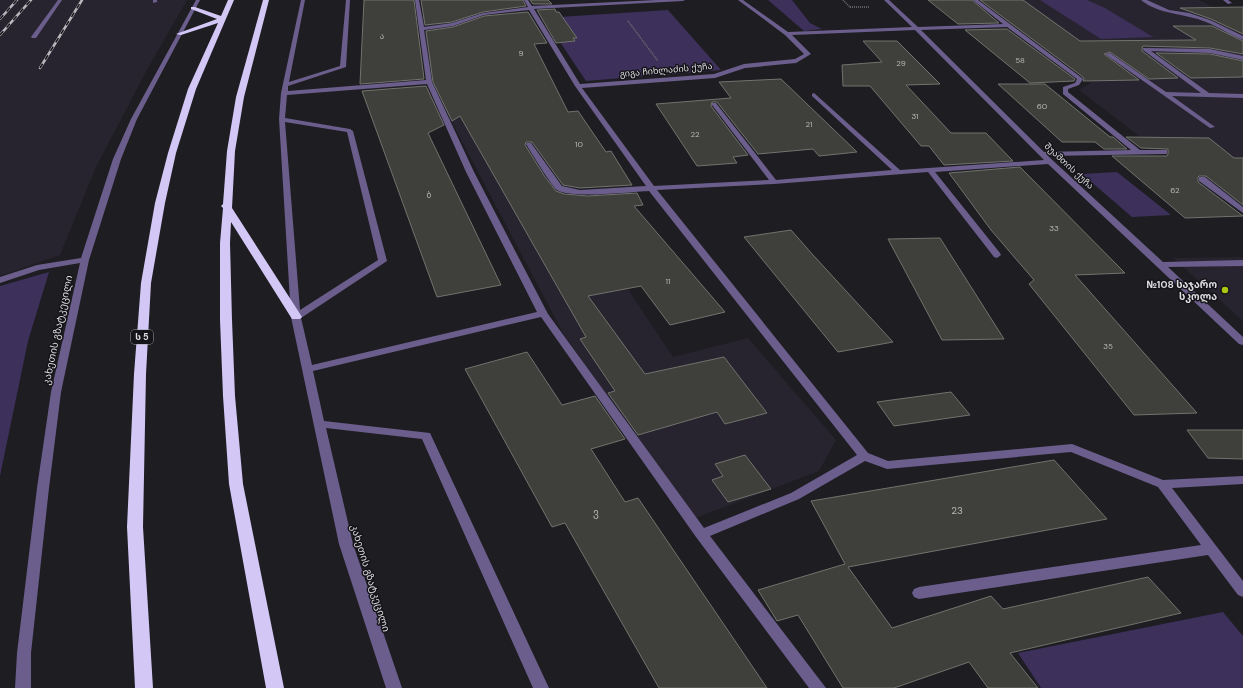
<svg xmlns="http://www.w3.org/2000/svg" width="1243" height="688" viewBox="0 0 1243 688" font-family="'DM Sans','Noto Sans Georgian',sans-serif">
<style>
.built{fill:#27242f}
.green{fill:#3d305a}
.building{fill:#3f403b;stroke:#71736d}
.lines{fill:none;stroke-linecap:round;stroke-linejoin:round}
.path{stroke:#737276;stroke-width:1.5;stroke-dasharray:1 1;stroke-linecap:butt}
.minor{fill:#6b5e8c;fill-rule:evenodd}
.highway{fill:#d3c7f5;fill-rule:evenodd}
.rail-casing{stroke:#b9b8bc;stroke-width:2.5}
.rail{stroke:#151419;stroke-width:1.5;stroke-dasharray:5;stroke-linecap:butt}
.poi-dot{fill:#acc611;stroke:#151419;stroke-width:1.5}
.labels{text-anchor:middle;stroke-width:3;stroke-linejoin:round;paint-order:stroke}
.number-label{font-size:8px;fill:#b6b5b7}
.far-street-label{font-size:9px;fill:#dddce0;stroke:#151419}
.shield{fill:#151419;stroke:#a1a0a4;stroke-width:1}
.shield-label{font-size:9px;font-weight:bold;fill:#dddce0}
.poi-label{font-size:10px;font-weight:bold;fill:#dddce0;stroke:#151419;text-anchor:end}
.street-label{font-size:10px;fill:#dddce0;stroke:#151419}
.near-number-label{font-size:10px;fill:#b6b5b7}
</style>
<rect width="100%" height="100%" fill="#1e1d22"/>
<path class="built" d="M0,0H187L148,68L96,167L60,255L0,276Z
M979,0H1199L1243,22V209L1168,151L1156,149L1079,90L1091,83Z
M469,13L471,24L504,91L550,172L673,357L748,338L836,440L819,471L693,519L563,333L431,83L421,16Z
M1243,257V321L1173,258Z"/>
<path class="green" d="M768,0H792L810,23L822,29L804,31Z
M1040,0H1087L1105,8L1153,37L1101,39Z
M668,10L721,70L586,81L544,18Z
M1117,172L1171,215L1132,217L1082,174Z
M49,272L28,341L0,476V286Z
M1223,612L1243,636V688H1041L1018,653Z"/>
<path class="building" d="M364,0H414L424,79L360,84Z
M421,0H523L526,6L483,12L452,22L425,25Z
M530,0H548L552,4H533Z
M928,0H972L999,23L958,24Z
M980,0H1023L1080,41L1196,40L1173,26H1212L1243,41V54L1210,48L1143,46L1142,48V51L1178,78L1149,79L1110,52L1104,54L1139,80L1083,81L1084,79L1083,77Z
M1243,7V34L1211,19L1180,8Z
M555,9L556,12H559L577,38H573L575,41L556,43L537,10Z
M528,12L547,43L534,44L568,112L578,111L606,152L611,151L632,185L580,188L563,185L532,142H526L525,145L545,177L556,191L564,194L588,196L637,193L643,205L634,206L725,312L670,325L641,286L588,296L645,374L724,357L767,413L725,424L717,412L638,435L608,393L615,391L580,339L586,337L460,116L452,121L433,82L426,31L453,27L484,16Z
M1007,29L1075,79L1074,81L1030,83L965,30Z
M863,41H897L940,84L906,85L951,133H986L1013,161L944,165L929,146H921L870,86H843L842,65L882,62Z
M1156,53L1210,54L1243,61V77L1191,78Z
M781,79L857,152L819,156L813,149L758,154L717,102H712L711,106L748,155L733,157L737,163L697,166L656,104L731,98L719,82Z
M998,84H1045L1110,137H1113L1127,149H1104L1095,142H1062Z
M426,86L444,125L428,133L501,285L437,297L362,91Z
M1126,137L1209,138L1234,158H1243V205L1206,176H1199L1198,177V182L1243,216L1185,218L1112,156H1167L1168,154V149L1141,148Z
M1020,167L1125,273L1075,275L1197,413L1134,415L1029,284L1034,280L991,230L949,173Z
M791,230L813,255L893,342L838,352L744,237Z
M940,238L1004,339L942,340L888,239Z
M527,352L562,405L595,396L625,439L591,449L625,502L638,498L767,688H659L565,523L552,527L465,369Z
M951,392L970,415L894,426L877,402Z
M1187,430H1243V459L1208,458Z
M745,455L771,489L728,502L712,480L723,476L715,464Z
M1054,460L1107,519L848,567L892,628L991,596L1003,609L1148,577L1181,613L1010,653L1038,688H988L969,662L894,688H843L798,615L777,621L758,590L845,564L811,501Z"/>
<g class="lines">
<path class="path" d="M843,0L851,8
M850,7H869
M628,21L658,61"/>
<path class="minor" d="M58,0H62L36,38H32L31,37Z
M153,0H157V2L153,3Z
M196,0H200L137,119L121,159L89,260L61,392L49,488L31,653V688H15L17,653L37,488L51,392L80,263L39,270L0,283V277L37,265L81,258L113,159L131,119Z
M301,0H305L289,82L340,66L346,0H350L346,67L288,86V91L426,80L415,0H419L424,27L452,23L483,13L528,7L524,0H528L532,6L656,0H685L683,1L534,9L580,84L714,74L744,64L795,59L804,54L785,35L738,0H743L788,32L912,27L884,0H889L918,27L1003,24L973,0H978L1082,78L1083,79L1079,85L1068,89V92L1140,150H1167V154H1164L1048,156L1163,262L1243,260V266L1168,267L1243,337V345L1239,344L1048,164L935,172L1000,253L1001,255L997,258L994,257L928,172L774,184L657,190L868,453L888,461L1072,444L1163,480L1243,476V484L1172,488L1243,581V597L1238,595L1208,555L919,599L914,597L912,593L914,589L919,587L1201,545L1158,487L1071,452L887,469L865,461L799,499L710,536L826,688H809L696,537L541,317L313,371L324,421L430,433L549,688H533L422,439L326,428L353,544L402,688H386L339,544L291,317L279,119L281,93ZM529,10L575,86L646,186L580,190L562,186L531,143H527L526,144C531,152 552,187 557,190C572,199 630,192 649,191L857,455L791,493L704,528L548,314L474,172L432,82L424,30L453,26L484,15ZM1007,27L1077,79L1075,83L1063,87V94L1131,150L1044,152L921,30ZM915,30L1044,160L900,170L814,93L812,94V96L892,170L776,180L716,103H712V105L769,180L654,186L582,88L715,78L745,68L796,63L811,54L792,35ZM427,84L466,172L537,312L312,365L301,318L387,261L353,131L350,129L285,118L287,95ZM285,122L347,132L378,260L300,310Z
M1141,0H1147L1169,10L1189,13L1210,20L1243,36V40C1230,35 1219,27 1206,22C1185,13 1159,15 1141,0Z
M1223,0H1228L1232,3L1228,4Z
M1143,48L1210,49L1243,56V60L1210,53L1151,51L1209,93L1243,94V98L1172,96L1215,127L1210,128L1105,54L1110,53L1166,92L1201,93L1143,50Z
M1199,177H1205L1243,207V213L1199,181Z"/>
<path class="highway" d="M228,0H234L196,89L176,153L165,203L151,283L146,374L143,527L153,688H135L127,527L134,374L141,283L155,203L168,153L188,89L218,23L181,35L176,34L217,19L191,9V7H195L221,16Z
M263,0H269L244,97L235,151L232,208L302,317L300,319H292L231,222L230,243L232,320L235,396L243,484L284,688H266L229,484L223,396L220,320V243L223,208L221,206L223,204L227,151L236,97Z"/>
<g class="rail-casing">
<path id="rail" d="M0,19L17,0
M0,35L31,0
M40,68L82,0"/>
</g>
<use href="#rail" class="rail"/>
</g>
<circle class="poi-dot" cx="1225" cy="290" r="4"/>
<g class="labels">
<g class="number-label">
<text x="382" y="39">ა</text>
<text x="521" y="56">9</text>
<text x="1020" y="63">58</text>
<text x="901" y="66">29</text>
<text x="1042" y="109">60</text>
<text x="915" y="119">31</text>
<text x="809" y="127">21</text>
<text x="695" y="137">22</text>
<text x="579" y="147">10</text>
<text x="1175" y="193">62</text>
<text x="429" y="198">ბ</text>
<text x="1054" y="231">33</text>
<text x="668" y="284">11</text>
<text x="1108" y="349">35</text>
</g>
<g class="far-street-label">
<text transform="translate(666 70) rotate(-5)" y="3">გიგა ჩიხლაძის ქუჩა</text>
<text transform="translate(1069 166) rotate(43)" y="3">შუამთის ქუჩა</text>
</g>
<rect class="shield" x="131" y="330" width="22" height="14" rx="3"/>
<g class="shield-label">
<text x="142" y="340">ს 5</text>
</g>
<g class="poi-label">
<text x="1217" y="288">№108 საჯარო<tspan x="1217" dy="12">სკოლა</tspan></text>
</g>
<g class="street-label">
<text transform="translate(57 330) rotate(-78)" y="4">კახეთის გზატკეცილი</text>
<text transform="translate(371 578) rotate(73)" y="4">კახეთის გზატკეცილი</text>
</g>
<g class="near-number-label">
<text x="957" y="514">23</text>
<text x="596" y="516">ვ</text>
</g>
</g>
</svg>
